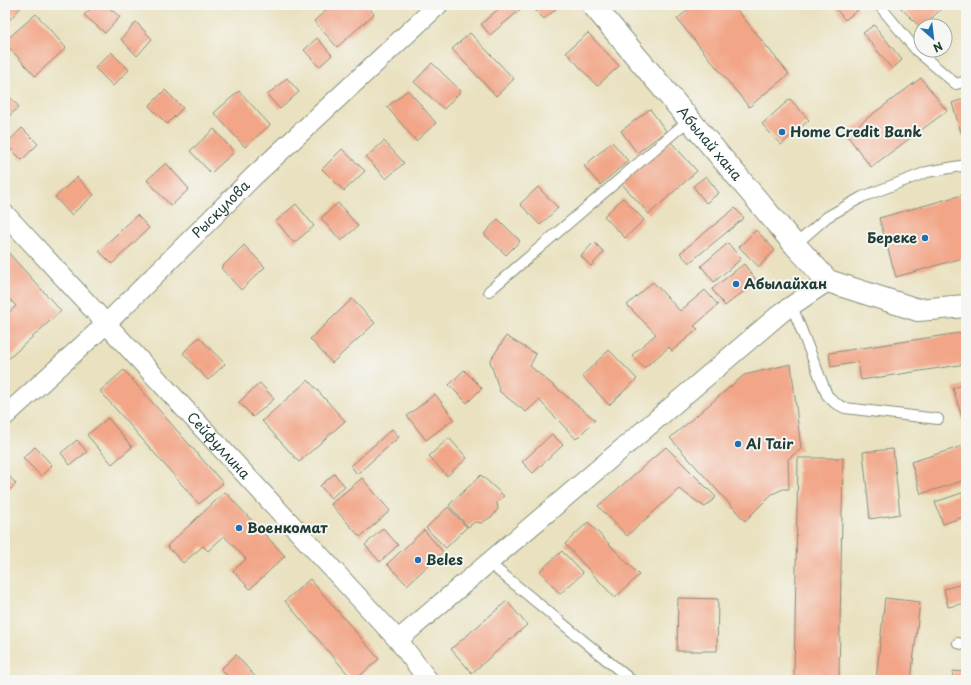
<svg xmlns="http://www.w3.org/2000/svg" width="971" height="685" viewBox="0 0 971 685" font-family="'Playpen Sans',sans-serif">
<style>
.building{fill:#f2a587}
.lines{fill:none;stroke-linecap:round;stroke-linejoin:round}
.lane-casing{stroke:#848f7a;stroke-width:12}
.street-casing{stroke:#848f7a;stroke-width:21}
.secondary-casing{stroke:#848f7a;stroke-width:24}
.lane{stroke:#fff;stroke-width:10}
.street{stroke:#fff;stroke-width:19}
.secondary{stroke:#fff;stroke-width:22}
.poi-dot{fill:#1f6fb2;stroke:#f6f6f2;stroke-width:1.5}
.labels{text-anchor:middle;stroke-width:4;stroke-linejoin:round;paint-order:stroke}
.poi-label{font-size:14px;font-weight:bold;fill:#1f3d34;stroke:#f6f6f2;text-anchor:start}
.street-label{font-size:14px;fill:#1f3d34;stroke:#f6f6f2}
</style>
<rect width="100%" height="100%" fill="#f6f6f2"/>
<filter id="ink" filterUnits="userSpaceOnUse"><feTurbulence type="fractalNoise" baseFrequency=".025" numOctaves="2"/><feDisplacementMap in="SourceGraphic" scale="8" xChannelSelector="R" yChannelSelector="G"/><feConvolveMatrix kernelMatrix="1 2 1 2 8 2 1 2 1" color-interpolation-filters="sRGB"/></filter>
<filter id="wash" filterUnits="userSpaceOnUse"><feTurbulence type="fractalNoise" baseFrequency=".012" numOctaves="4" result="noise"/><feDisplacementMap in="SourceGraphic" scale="16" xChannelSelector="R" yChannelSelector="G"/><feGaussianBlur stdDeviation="0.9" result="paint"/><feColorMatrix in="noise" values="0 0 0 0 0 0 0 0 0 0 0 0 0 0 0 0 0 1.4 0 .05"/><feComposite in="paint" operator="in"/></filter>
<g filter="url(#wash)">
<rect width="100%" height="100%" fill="#e9e1bf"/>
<g id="blocks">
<path class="building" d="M5,5H23L5,25Z
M94,5H106L120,17L105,33L84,15Z
M332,5H366L374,14L337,47L314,21Z
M503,5H516L520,10L490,35L481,24Z
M530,5H553L556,9L544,19Z
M694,5H733L789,74L749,107L677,19Z
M833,5H856L859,9L845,20Z
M900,5H937L941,9L924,26H921V28L899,6Z
M36,14L66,48L35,76L5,43V41Z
M136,22L152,39L137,56L121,39Z
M874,25L902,60L892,69L863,33Z
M470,33L514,79L496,96L452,49Z
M588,33L619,66L597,86L566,52Z
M317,38L332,55L319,67L304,50Z
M111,52L129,70L113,86L95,68Z
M432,63L461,91L444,109L414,82Z
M287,78L299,92L280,109L267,95Z
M921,78L947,111L871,167L846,134Z
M165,90L183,108L167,124L149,106Z
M408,90L436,123L416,141L387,107Z
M239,91L270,125L245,147L214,113Z
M5,92L19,107L5,120Z
M966,98V133L962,135L952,103Z
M790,99L809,120L781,145L762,124Z
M650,109L666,131L637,153L621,131Z
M22,128L38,144L22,160L6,144Z
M214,129L234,152L211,173L190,151Z
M384,141L404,163L386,179L366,157Z
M670,141L697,171L649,214L622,184Z
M612,142L628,161L600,185L584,166Z
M342,149L365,171L344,191L322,169Z
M166,163L189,189L171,206L147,180Z
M706,176L719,193L706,203L693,186Z
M77,177L94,195L71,215L55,197Z
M538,187L558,208L540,225L520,204Z
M966,194V257L896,277L879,218Z
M623,198L644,220L625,238L604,216Z
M338,203L358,226L341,241L321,218Z
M296,204L314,226L294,243L276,221Z
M735,208L744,218L689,263L680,253Z
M137,215L149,228L112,264L99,251Z
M498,219L520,241L506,255L484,234Z
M756,230L775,250L759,267L739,247Z
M594,242L604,252L591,266L581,256Z
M728,243L741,259L714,282L701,266Z
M244,245L265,267L241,290L221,268Z
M5,249L61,311L5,362V316L16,306L5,294Z
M744,264L757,281L725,306L712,289Z
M653,282L680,311L705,290L718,305L694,326L698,329L672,351L669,347L644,368L632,355L656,334L627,305Z
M352,299L375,323L332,363L310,339Z
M966,332V364L861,380L858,362L831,367L829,353Z
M506,336L536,354L530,366L595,420L576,439L539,400L526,412L500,392L490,361Z
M199,337L225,364L208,380L183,353Z
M609,350L637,379L609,405L582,376Z
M791,364L801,449L788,459L789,489H783L772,494L745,521L670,438L744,375Z
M124,370L223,483L199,504L100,391Z
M464,370L482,388L467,403L449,385Z
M308,380L345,421L299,462L262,421Z
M260,383L274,399L253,417L239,402Z
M966,384V431L953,388Z
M435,394L454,419L426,440L407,416Z
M108,418L132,447L112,464L87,435Z
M392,429L399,437L357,474L351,466Z
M552,434L563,445L533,473L522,462Z
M449,438L467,458L447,476L429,456Z
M77,440L87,452L70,465L61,453Z
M966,445V480L921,494L911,462Z
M35,447L52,465L41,476L23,458Z
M666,447L716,497L705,507L679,489L627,536L598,506Z
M893,449L900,514L870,519L863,452Z
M798,458H843L839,680H794Z
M334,474L345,486L331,498L320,486Z
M8,475L16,484L5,494V478Z
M481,475L504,496L497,502L498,509L493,516L481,523L475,522L468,527L449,505Z
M362,478L390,511L360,537L331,504Z
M225,492L285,556L250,589L233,571L246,559L224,536L208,551L203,546L183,563L167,546Z
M962,493L966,506V516L943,524L935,502Z
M448,507L467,527L446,548L426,528Z
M588,522L639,575L615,598L565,544Z
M383,528L398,545L380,562L365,545Z
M424,530L443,552L407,585L387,564Z
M562,551L583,573L560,594L540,571Z
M310,579L379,659L355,680H353L285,601Z
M966,583V603L948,607L944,589Z
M678,598L718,599L717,651H677Z
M885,598L920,602L911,680H876Z
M507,601L527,625L472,673L451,649Z
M236,655L258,680H231L221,669Z
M953,671L966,672V680H952Z"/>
</g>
</g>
<g filter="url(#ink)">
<use href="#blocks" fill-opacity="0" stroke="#848f7a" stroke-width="1"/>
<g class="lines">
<g class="lane-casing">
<path id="lane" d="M879,5L917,51L956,84L966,81
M795,245L827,217L862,197L927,172L966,165
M489,291L690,119
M792,306L827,395L835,403L845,408L938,419
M489,563L631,680
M958,643L966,645"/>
</g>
<g class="street-casing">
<g id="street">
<path id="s1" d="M5,214L398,640L428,680"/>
<path id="s2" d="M5,416L106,324L254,176L438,5"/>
<path d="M398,640L781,313L828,281"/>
</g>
</g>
<g class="secondary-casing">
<g id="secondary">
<path id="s3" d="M593,5L795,245L828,281L918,310L966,306"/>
</g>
</g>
<use href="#lane" class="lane"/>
<use href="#street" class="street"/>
<use href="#secondary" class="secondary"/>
</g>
</g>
<g class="poi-dot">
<circle cx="782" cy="132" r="4"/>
<circle cx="925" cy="238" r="4"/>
<circle cx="736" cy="284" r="4"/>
<circle cx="738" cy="444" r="4"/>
<circle cx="239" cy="528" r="4"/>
<circle cx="418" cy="560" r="4"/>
</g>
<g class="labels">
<g class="poi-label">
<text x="790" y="137">Home Credit Bank</text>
<text x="917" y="243" text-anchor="end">Береке</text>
<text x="744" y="289">Абылайхан</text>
<text x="746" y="449">Al Tair</text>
<text x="247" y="533">Военкомат</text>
<text x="426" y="565">Beles</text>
</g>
<g class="street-label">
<text dy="5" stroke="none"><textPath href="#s3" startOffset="181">Абылай хана</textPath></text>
<text dy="5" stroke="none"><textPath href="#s2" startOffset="299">Рыскулова</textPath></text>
<text dy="5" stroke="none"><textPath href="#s1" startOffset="315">Сейфуллина</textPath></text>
</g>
</g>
<rect width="971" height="685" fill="none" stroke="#f6f6f2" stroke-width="20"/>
<g transform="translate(933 38) rotate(152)"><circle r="19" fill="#f6f6f2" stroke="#a0aca6"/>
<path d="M0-3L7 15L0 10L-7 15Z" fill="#1f6fb2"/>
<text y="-6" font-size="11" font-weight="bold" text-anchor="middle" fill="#1f3d34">N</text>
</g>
</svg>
